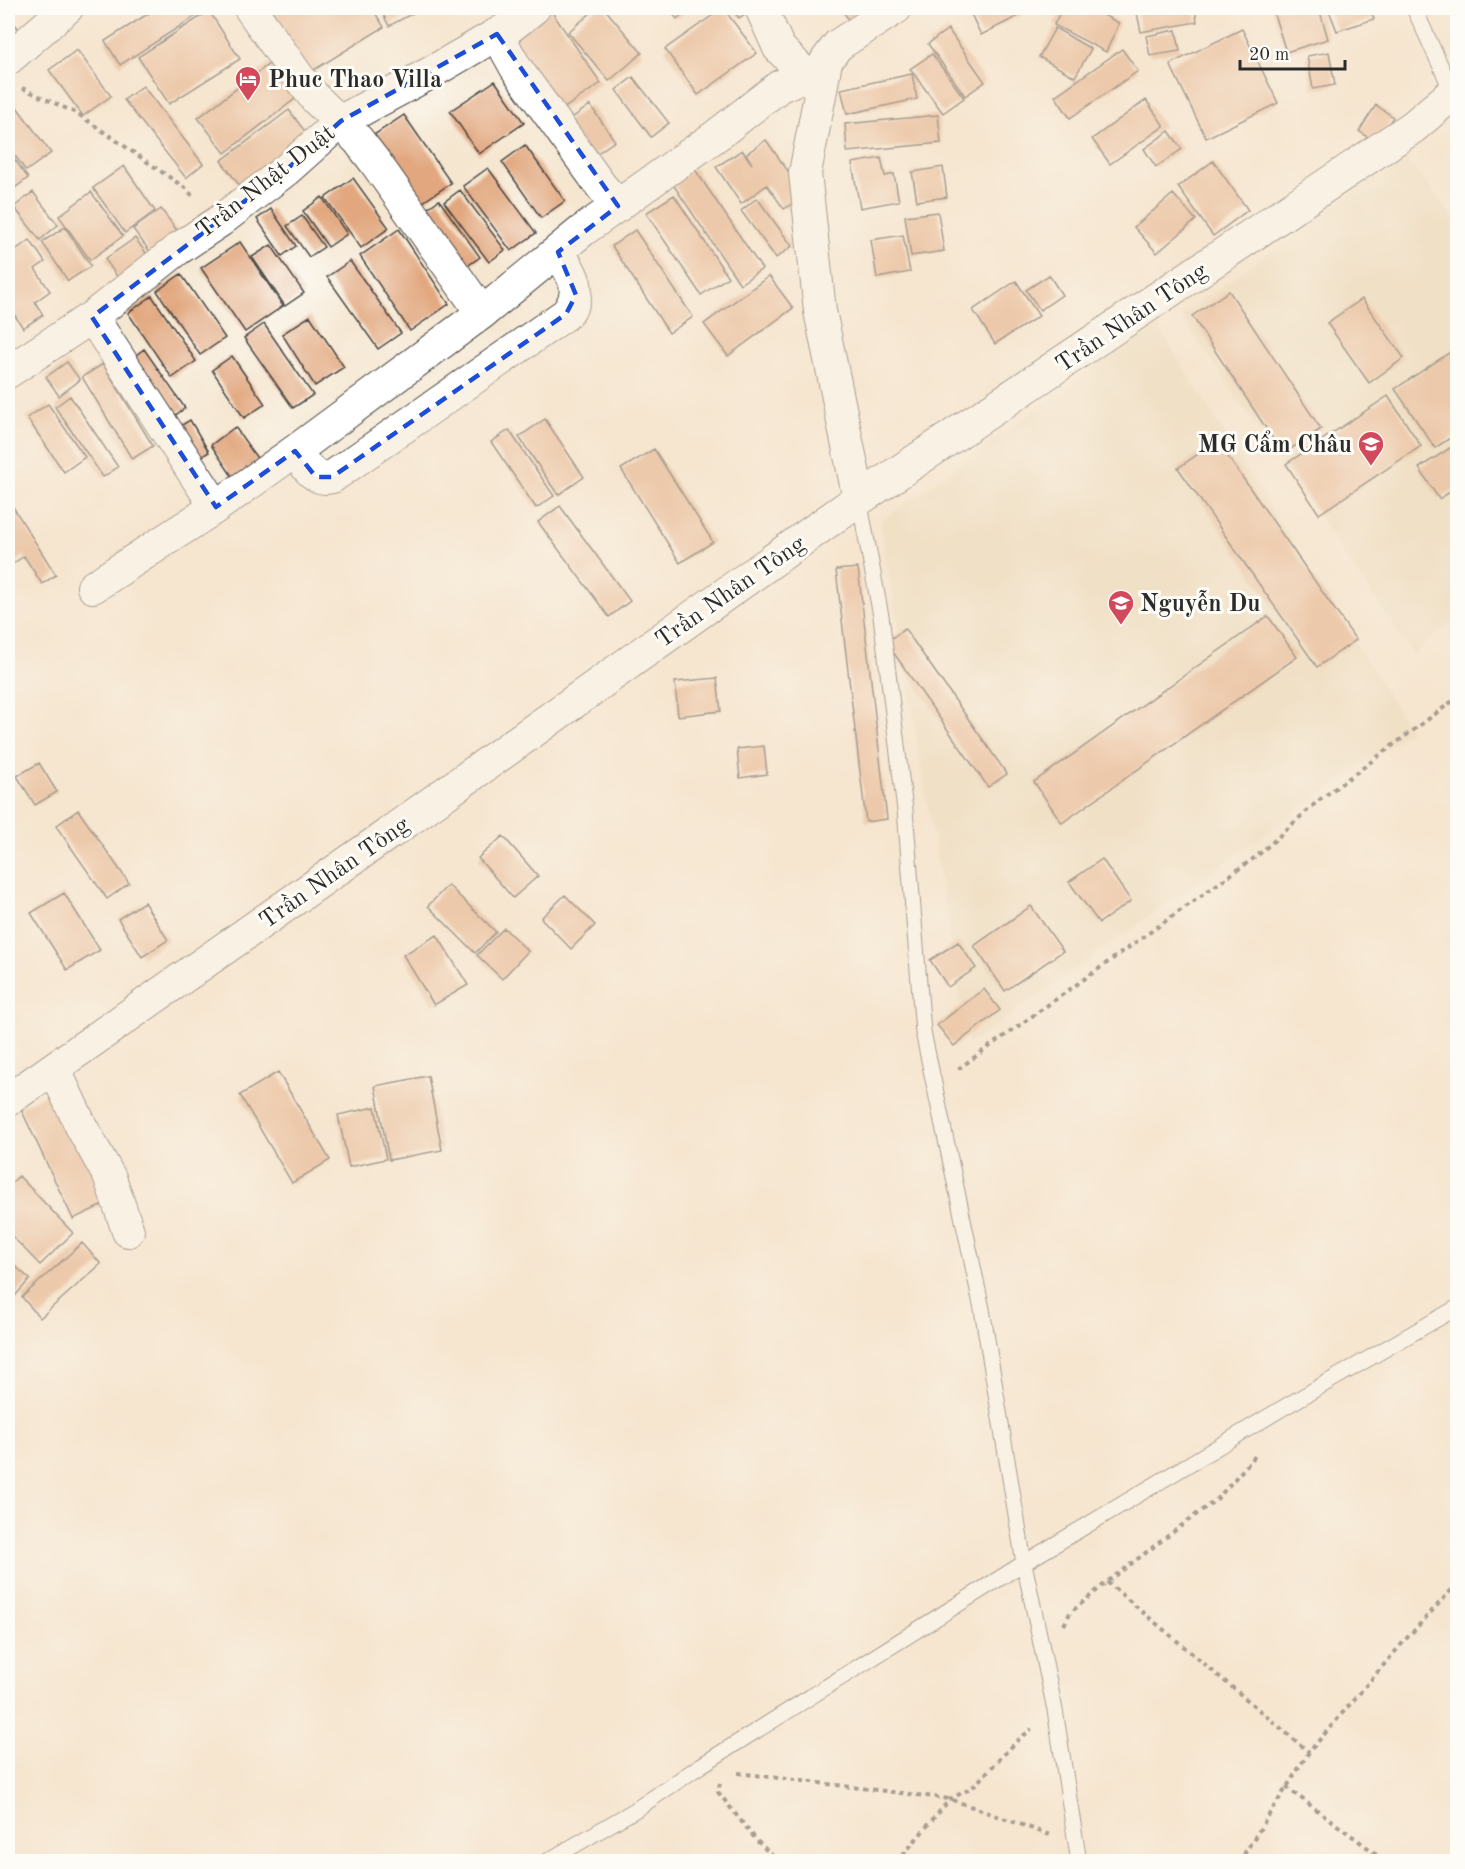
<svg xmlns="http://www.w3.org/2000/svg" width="1465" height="1869" viewBox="0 0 1465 1869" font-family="'Old Standard TT',serif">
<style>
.built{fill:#e9d9ba}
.building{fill:#e2a77f}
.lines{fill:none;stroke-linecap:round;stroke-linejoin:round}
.service-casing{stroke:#494744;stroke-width:17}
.minor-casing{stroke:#494744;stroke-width:34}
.tertiary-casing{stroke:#494744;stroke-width:35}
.path{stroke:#494744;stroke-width:4;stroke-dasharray:4.5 4.5;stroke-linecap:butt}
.service{stroke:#fff;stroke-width:15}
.minor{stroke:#fff;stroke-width:32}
.tertiary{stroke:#fff;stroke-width:33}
.marked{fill:none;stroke:#1d4ed8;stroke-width:4.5;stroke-dasharray:12 8;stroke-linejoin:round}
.labels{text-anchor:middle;stroke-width:6;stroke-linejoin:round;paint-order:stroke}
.poi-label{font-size:24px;font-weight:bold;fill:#2b2b2b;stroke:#fdfcf7;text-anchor:start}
.street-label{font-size:24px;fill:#2b2b2b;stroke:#fdfcf7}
</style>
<rect width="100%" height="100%" fill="#fdfcf7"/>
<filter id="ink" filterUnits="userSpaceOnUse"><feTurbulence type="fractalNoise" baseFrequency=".0167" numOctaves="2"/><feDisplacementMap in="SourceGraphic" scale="12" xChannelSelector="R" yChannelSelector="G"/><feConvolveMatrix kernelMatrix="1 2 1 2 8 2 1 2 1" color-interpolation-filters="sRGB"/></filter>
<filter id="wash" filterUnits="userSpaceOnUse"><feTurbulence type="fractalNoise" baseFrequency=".008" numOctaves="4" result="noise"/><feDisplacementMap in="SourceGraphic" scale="24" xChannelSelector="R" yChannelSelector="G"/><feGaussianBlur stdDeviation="1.35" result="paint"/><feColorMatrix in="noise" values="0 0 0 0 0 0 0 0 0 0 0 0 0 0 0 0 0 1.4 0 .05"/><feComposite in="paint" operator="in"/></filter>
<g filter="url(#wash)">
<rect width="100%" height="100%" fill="#f5e6d0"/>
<path class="built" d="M1403,155L1457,222V618L1413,655L1181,316Z
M1155,322L1410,731L968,1045L880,522Z"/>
<g id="blocks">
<path class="building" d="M157,8H195L199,14L120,65L105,41Z
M274,8H372L384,27L309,73L271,9Z
M380,8H413L415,12L389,26Z
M549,8L601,83L560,111L507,35Z
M597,8H604L642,53L609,81L568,32Z
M668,8H690L677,19Z
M723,8L757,53L698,95L665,49Z
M731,8H755L739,18Z
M841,8H871L849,21Z
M975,8H1034L981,35L971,14L977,11Z
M1062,8H1090L1119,23L1106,52L1054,25Z
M1136,8H1195L1197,22L1141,32Z
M1272,8H1319L1328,39L1286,52Z
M1328,8H1370L1374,19L1337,31Z
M209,11L240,59L169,104L138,57Z
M8,14L23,36L8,47Z
M1055,28L1091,49L1075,77L1039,57Z
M948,29L985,82L965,96L928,44Z
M1242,29L1278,103L1206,138L1170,64Z
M1176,30L1180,51L1150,56L1146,36Z
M1122,49L1138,71L1070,118L1055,96Z
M77,50L111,96L83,116L49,70Z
M1329,52L1335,85L1313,89L1307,56Z
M932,54L964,98L943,113L910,69Z
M269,64L296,98L225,153L198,118Z
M912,74L917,99L847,114L841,89Z
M633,77L669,123L651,137L616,90Z
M495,81L524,123L479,154L450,111Z
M143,86L203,164L186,178L124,100Z
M8,95L51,153L26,171L8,146Z
M1146,100L1164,126L1110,164L1092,139Z
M590,105L615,141L590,158L565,123Z
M1376,105L1393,117L1376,143L1359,131Z
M289,110L310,138L242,189L221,161Z
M404,115L451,183L417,206L371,137Z
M938,115L941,143L847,152L845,124Z
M1169,131L1182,149L1156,167L1144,149Z
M766,140L805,195L784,209L767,185L741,204L716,167L742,150L752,164L746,154Z
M525,145L565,201L541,218L502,162Z
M8,150L28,178L8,193Z
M881,158L885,176L894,174L899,201L860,208L852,163Z
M1213,161L1248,210L1213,236L1178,187Z
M124,166L155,211L125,233L93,188Z
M943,167L947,197L917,201L912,172Z
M488,168L536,233L511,251L463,186Z
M694,168L762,269L740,284L672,183Z
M353,178L389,228L361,248L325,198Z
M460,190L505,250L489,262L444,202Z
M33,192L58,225L40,240L14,207Z
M91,192L123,236L90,260L59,216Z
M1173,194L1196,220L1157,253L1134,227Z
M674,195L728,277L701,295L646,213Z
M322,197L347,234L328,247L303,211Z
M757,198L792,246L776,258L741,211Z
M439,200L480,257L459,272L419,214Z
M161,209L182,237L154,257L133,229Z
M271,209L296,246L282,256L257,219Z
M938,212L944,251L911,256L905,216Z
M302,216L324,247L309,257L287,226Z
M65,227L91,266L68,281L42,242Z
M399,229L449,304L410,331L360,256Z
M635,230L693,317L669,333L612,246Z
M903,235L910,272L877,278L871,240Z
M135,238L154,264L123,285L105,259Z
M30,240L45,262L35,269L50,291L35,302L43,315L23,328L8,305V255Z
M240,242L283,306L245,332L201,268Z
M271,245L304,293L285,306L252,257Z
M350,261L401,333L378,349L327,277Z
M181,274L225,338L200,355L157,291Z
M1049,275L1062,295L1040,310L1026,290Z
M769,276L793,308L728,356L704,324Z
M1016,281L1039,316L995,344L973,310Z
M1229,291L1321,429L1283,454L1192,316Z
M152,296L196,361L172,378L128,313Z
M1362,299L1404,358L1369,383L1327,323Z
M310,316L344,367L315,386L282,334Z
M264,324L313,395L293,408L244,338Z
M1458,347V433L1435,448L1395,389Z
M144,349L185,408L166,422L124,364Z
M232,356L265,404L244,418L212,370Z
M67,362L80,380L59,396L46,377Z
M103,364L153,446L132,459L82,377Z
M70,396L118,467L103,477L55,407Z
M1388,396L1421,446L1319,514L1286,464Z
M48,404L85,457L64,472L27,418Z
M545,419L584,477L558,495L519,437Z
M190,420L209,452L191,463L172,431Z
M235,427L259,461L234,479L211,445Z
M509,430L554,496L536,508L491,442Z
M1217,441L1356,640L1317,667L1178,468Z
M1453,446L1458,453V487L1439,499L1419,468Z
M654,449L713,542L680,563L621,469Z
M8,499L56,575L42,584L24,556L8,567Z
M560,506L630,601L609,617L538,522Z
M858,568L887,819L866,822L836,570Z
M1268,616L1297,657L1062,823L1034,782Z
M905,629L1007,774L988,787L886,642Z
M717,678L721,711L678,716L675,682Z
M764,746L767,774L740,778L737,749Z
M39,763L57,792L35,805L17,776Z
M78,810L129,883L107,899L56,826Z
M503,836L538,876L513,898L478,858Z
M1102,859L1131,901L1099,923L1069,882Z
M448,885L496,932L475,953L428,906Z
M64,893L100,950L67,970L31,913Z
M565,895L595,925L571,949L541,918Z
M144,902L168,940L142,957L118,919Z
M1031,906L1063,951L1005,991L974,946Z
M504,928L528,951L502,979L477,955Z
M437,935L468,985L434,1005L403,955Z
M958,942L976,968L948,987L930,960Z
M984,989L1000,1010L954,1046L937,1025Z
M278,1072L330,1160L292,1183L240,1095Z
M428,1076L442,1150L389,1160L375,1086Z
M54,1090L107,1203L73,1219L20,1107Z
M375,1107L386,1159L349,1167L338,1115Z
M19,1176L73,1233L40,1265L8,1232V1186Z
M82,1243L101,1264L40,1318L22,1297Z
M8,1260L30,1279L8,1304Z"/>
</g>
</g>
<g filter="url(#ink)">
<use href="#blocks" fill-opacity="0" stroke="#494744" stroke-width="1.5"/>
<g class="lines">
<g class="service-casing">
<path id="service" d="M1414,8L1453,93
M859,499L881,616L905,810L923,1032L982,1309L1024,1563L1055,1710L1079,1862
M546,1862L635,1810L700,1766L1024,1563L1281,1409L1458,1307"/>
</g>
<g class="minor-casing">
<path id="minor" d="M250,8L297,75L316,99L358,140L375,162L482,313
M761,8L779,48L821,90L805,173L820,311L859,499
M497,34L516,68L601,186L618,206
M8,59L67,8
M821,90L826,61L838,45L896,8
M92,317L216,507
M8,372L92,317L178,249L220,221L286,170L341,121L432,72L511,26L534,8
M295,451C305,464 313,482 332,477L566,314C585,291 573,275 558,252
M93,587L216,507L295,451L482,313L582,231L717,135L780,86L807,75L821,90
M54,1068L81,1126L110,1178L128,1231
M8,1100L391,832"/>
</g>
<g class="tertiary-casing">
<path id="tertiary" d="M391,832L859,499L1413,127L1458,89"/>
</g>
<path class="path" d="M22,88L78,114L185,188L195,198
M958,1069L1257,856L1318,801L1458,697
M1107,1582L1309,1752
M1064,1625L1070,1613L1107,1582L1218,1498L1255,1456
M738,1773L950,1799L1050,1835
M720,1783L718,1792L757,1841L779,1862
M1286,1787L1387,1862
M897,1862L950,1799L972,1788L1018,1740L1032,1729
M1239,1862L1309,1752L1406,1639L1458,1583"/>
<use href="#service" class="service"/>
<use href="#minor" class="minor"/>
<use href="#tertiary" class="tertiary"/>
</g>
</g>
<path d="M0 0H1465V1869H0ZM497,34L618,206L558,252L576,295L566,314L332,477H316L295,451L216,507L92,317L286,170L341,121Z" fill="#f5e6d0" fill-opacity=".55" fill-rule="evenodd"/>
<path class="marked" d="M497,34L618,206L558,252L576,295L566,314L332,477H316L295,451L216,507L92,317L286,170L341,121Z"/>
<defs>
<g id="hotel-pin" transform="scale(1.35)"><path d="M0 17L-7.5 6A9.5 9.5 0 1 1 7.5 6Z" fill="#d1495b" stroke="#fdfcf7"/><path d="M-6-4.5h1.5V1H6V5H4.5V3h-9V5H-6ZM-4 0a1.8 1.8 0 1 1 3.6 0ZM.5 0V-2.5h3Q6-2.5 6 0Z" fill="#fff"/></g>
<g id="school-pin" transform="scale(1.35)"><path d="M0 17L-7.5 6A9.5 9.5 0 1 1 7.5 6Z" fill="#d1495b" stroke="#fdfcf7"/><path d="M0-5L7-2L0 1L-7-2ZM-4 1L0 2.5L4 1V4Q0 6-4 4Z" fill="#fff"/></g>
</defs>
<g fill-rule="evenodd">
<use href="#hotel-pin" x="248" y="79"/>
<use href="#school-pin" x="1371" y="444"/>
<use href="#school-pin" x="1121" y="603"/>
</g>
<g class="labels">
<g class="poi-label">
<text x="268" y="87">Phuc Thao Villa</text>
<text x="1352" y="452" text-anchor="end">MG Cẩm Châu</text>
<text x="1140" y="611">Nguyễn Du</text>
</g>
<g class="street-label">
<text transform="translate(265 181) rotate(-38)" y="8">Trần Nhật Duật</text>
<text transform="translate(1131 317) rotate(-34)" y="8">Trần Nhân Tông</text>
<text transform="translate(730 591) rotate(-35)" y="8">Trần Nhân Tông</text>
<text transform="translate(334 872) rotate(-35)" y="8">Trần Nhân Tông</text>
</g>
</g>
<rect width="1465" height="1869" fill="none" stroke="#fdfcf7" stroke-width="30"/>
<path d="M1240 60v9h105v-9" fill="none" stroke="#2b2b2b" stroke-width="3"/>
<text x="1249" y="60" font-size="18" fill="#2b2b2b" stroke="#fdfcf7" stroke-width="4.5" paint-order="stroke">20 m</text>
</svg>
